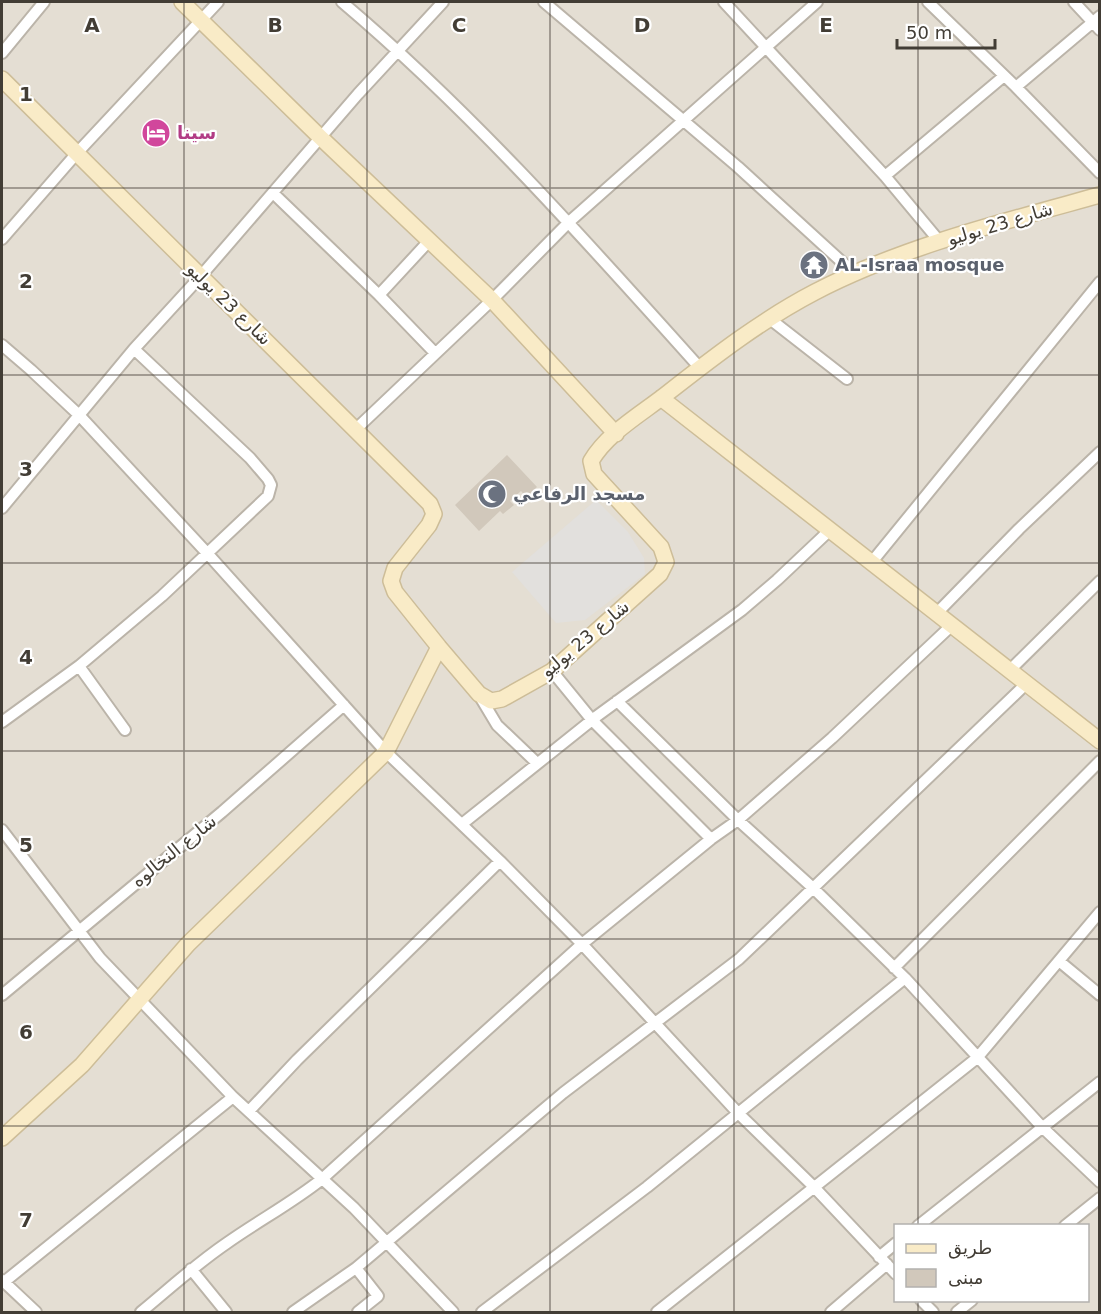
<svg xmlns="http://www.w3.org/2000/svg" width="1101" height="1314" viewBox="0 0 1101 1314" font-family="'DejaVu Sans','Noto Naskh Arabic',sans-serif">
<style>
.residential{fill:#e4ded3;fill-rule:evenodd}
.parking{fill:#e2e0dd}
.building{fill:#d1c8bb}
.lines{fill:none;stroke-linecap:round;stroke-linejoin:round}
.street-casing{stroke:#bbb4a9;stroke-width:14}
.secondary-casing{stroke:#cdbd98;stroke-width:18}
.street{stroke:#fff;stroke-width:10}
.secondary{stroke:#f9ebc7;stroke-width:15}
.grid{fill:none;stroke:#423d35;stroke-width:1.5;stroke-opacity:0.55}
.labels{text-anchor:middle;stroke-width:4.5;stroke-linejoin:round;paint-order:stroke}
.hotel-label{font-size:18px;font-weight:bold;fill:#b23c85;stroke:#fff;text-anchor:start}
.street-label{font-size:18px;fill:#423d35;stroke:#fff}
.worship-label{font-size:18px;font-weight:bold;fill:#5b616d;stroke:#fff;text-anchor:start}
.grid-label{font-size:20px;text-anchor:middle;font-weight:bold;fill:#423d35;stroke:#fff;stroke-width:4.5;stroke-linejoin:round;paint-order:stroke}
</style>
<rect width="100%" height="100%" fill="#f1ede5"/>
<path class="residential" d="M2,2H1099V1312H2ZM896,1226H1088V1300H896Z"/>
<path class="parking" d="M596,500L628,532L644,558L645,574L585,620L556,623L512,572Z"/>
<path class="building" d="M507,455L537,487L526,497L521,491L510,501L514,505L503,514L500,511L479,531L455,505Z"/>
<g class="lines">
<g class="street-casing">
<path id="street" d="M342,2C472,112 586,241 700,368
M544,2L738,167L854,273
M724,2L885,176L940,242
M928,2L1016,87L1100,173
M1074,2L1100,30
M2,53L44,2
M1016,87L1100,16
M885,176L1004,76
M273,193L379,295L435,353
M2,239L77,153L218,2
M379,295L429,241
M770,319L847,379
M2,345L31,370L79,415L207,553L386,752L500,861L582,944L738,1113L814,1187L896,1274
M355,430L492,300L569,222L817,2
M2,508L134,349L200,277L358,94L443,2
M871,563L1100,282
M936,614L1019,529L1100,452
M79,666L125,730
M552,671L592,720L711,839
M1009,671L1100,581
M479,695L497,725L537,763
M617,701L738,820L813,888L905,978L1042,1127L1100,1182
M2,722L79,666L162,596L268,496L271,485L268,479L250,458L134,349
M462,824L597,716L742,610L777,580L830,530
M2,830L100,958L233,1097L354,1208L453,1312
M1059,961L1100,995
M894,968L1100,761
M2,995L222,812L344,705
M249,1111L297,1060L500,861
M918,1226L1100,1082
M1065,1226L1100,1198
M879,1257L896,1243
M356,1268L378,1296L358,1312
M191,1269L226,1312
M2,1280L36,1312
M4,1282L233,1097
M921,1300L933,1312
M141,1312C169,1289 196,1264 227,1243C258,1221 292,1203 322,1179L582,944L711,839L738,820L832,738L951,626
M293,1312L356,1268L563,1093L739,959L1026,684
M482,1312L647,1187L905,978
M657,1312L977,1058L1100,912
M831,1312L887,1264
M957,1312L972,1300"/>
</g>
<g class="secondary-casing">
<path id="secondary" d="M182,2L320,137L492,300L616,434
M2,79L430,504L434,514L429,525L395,568L391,581L395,592L439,647L479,694L491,701L502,699L552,671L660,574L666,562L661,547L594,474L591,461C608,432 643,413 669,392C715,356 763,319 815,292C901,247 1006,221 1100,195
M661,398L1100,741
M2,1138L82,1065L188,944L386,752L439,647"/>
</g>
<use href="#street" class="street"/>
<use href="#secondary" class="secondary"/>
</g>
<path class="grid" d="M184,2V1312M367,2V1312M550,2V1312M734,2V1312M918,2V1226M2,188H1100M2,375H1100M2,563H1100M2,751H1100M2,939H1100M2,1126H1100M918,1300V1312"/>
<defs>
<g id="hotel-disc" transform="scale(1.5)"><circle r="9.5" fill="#d1479c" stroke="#fff"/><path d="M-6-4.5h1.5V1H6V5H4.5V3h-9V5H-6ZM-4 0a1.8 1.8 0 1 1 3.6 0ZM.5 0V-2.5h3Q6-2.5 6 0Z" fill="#fff"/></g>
<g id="temple-disc" transform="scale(1.5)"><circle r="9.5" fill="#6b7280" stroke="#fff"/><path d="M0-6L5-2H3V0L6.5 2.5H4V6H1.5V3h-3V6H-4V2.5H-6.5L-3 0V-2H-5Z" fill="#fff"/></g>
<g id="mosque-disc" transform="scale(1.5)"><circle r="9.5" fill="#6b7280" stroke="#fff"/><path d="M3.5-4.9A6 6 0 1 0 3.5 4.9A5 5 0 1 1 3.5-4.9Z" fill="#fff"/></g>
</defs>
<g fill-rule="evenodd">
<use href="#hotel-disc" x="156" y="133"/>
<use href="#temple-disc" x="814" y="265"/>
<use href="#mosque-disc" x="492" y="494"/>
</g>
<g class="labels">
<g class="hotel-label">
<text x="177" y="139">سينا</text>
</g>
<g class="street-label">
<text transform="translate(1000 224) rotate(-17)" y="6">شارع 23 يوليو</text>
<text transform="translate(229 304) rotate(44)" y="6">شارع 23 يوليو</text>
<text transform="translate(585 639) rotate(-40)" y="6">شارع 23 يوليو</text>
<text transform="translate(174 851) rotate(-39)" y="6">شارع النخالوه</text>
</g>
<g class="worship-label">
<text x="835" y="271">AL-Israa mosque</text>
<text x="513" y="500">مسجد الرفاعي</text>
</g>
</g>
<g class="grid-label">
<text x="92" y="32">A</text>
<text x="275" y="32">B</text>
<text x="459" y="32">C</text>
<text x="642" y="32">D</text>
<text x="826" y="32">E</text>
<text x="26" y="101">1</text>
<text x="26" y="288">2</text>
<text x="26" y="476">3</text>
<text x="26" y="664">4</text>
<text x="26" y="852">5</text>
<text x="26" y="1039">6</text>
<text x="26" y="1227">7</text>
</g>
<rect width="1101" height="1314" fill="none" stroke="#423d35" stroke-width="6"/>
<rect x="894" y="1224" width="195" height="78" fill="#ffffff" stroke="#b3b1ae" stroke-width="1.5"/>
<rect x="906" y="1244" width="30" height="9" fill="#f9ebc7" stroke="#b3b1ae" stroke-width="1.5"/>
<text x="948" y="1254" font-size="18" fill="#423d35">طريق</text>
<rect x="906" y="1269" width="30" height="18" fill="#d1c8bb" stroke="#b3b1ae" stroke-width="1.5"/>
<text x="948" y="1284" font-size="18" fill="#423d35">مبنى</text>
<path d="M897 39v9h98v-9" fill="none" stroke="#423d35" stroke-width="3"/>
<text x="906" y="39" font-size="18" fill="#423d35" stroke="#ffffff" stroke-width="4.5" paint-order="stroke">50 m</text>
</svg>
